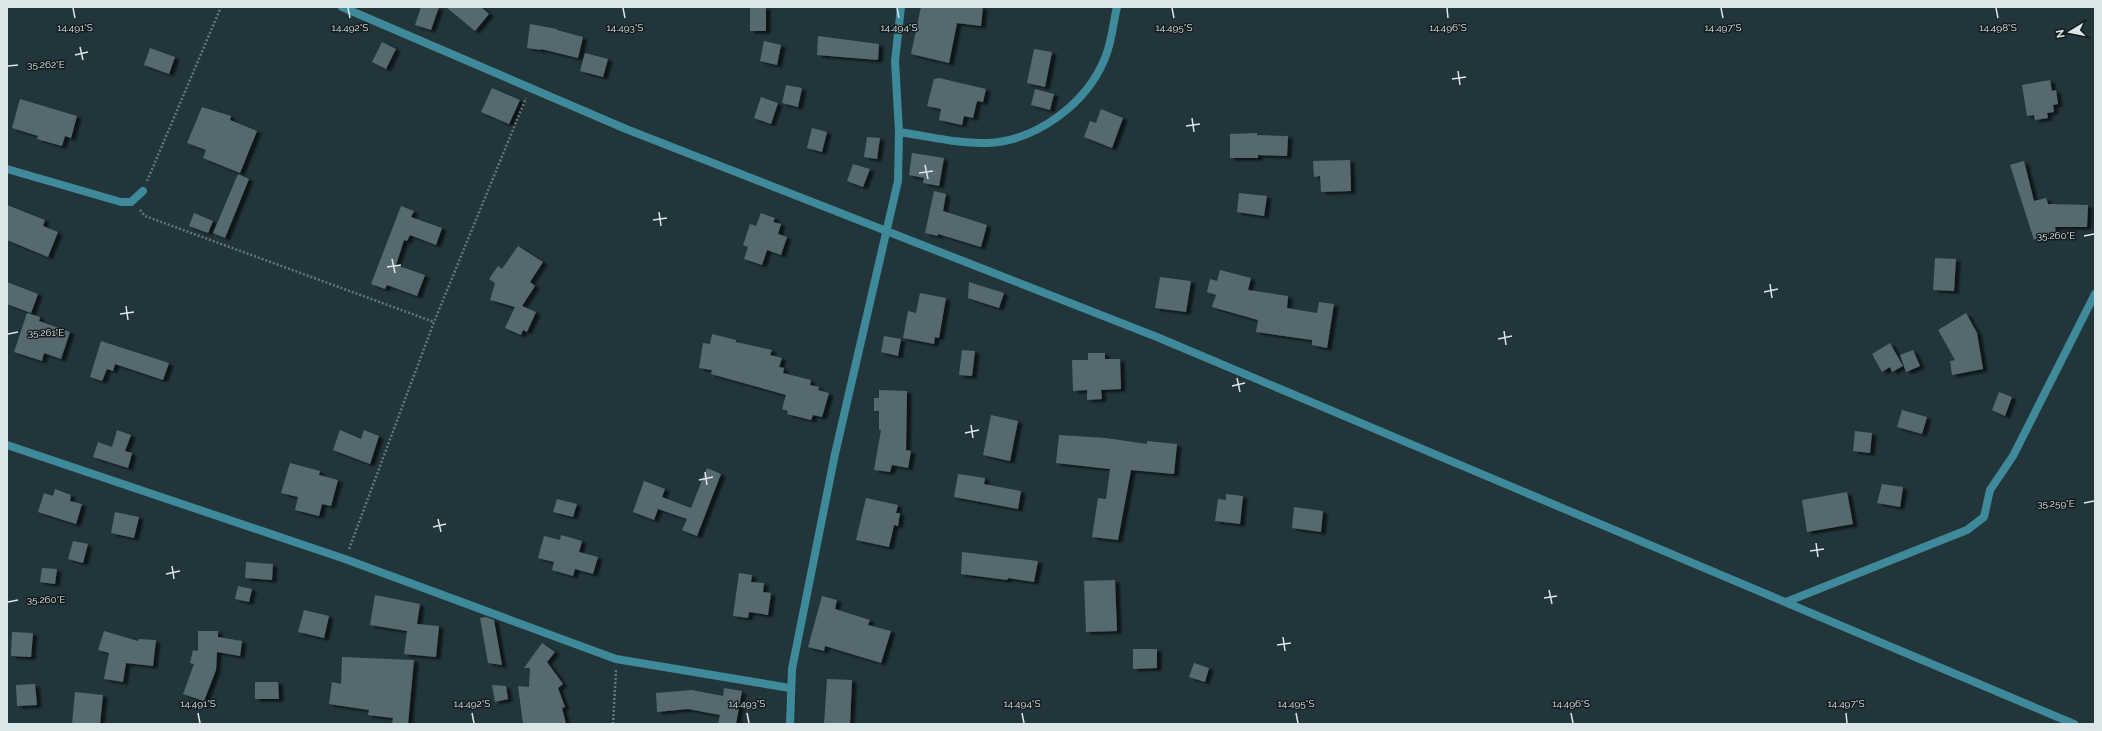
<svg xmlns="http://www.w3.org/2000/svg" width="2102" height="731" viewBox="0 0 2102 731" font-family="Raleway,sans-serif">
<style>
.building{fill:#54696e;filter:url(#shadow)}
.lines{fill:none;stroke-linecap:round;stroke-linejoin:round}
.path{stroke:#66767a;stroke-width:2.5;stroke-dasharray:2 2;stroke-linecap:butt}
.minor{stroke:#3f8a9a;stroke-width:8}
.ticks{fill:none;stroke:#dbe6e9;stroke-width:1.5}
.ticks-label{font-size:10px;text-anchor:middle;fill:#dbe6e9;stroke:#131b1d;stroke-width:3;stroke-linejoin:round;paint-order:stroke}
</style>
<defs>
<filter id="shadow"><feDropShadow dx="4.5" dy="2.5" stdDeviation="1" flood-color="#0009"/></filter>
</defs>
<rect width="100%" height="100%" fill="#22353a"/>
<path class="building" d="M421,7H439L431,30L415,25Z
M446,7H481L489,14L475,31Z
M750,7H766V31H750Z
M921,7H983L981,26L957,23L949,63L911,54Z
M530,24L557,29V30L583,37L578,58L541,49V50L527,48Z
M818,36L879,44L878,60L817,55Z
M764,41L781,45L777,65L760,61Z
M382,42L396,49L386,69L372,62Z
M150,48L175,57L169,74L144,65Z
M1034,49L1052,52L1045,87L1027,83Z
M585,53L608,59L603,77L580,71Z
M939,78L986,89L983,102L977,101L973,118L964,116L962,125L939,120L941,109L927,106L934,79Z
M2050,80L2052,91L2056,90L2058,104L2053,105L2054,112L2047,113L2048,118L2035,120L2034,115L2027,116L2022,85Z
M786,85L802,88L798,107L782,103Z
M492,88L520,100L509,124L481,112Z
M1035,89L1054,94L1050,110L1031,105Z
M761,97L778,103L771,124L754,118Z
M20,99L77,116L71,138L65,136L62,146L37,139L38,136L12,128Z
M202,107L231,116L230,120L257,131L240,173L203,158L206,150L187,143Z
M1101,109L1123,118L1112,148L1084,137L1090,121L1096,123Z
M812,128L827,132L822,152L807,148Z
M1257,133V135L1288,136L1287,156L1258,155V158H1230V134Z
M867,137L880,138L877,159L864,157Z
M912,153L944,158L939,186L923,183L924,178L909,175Z
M1350,160L1351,191L1321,192L1320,176L1314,177L1313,161Z
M2024,161L2034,201L2046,198L2048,204L2088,205L2087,227H2055L2056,233L2034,240L2010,165Z
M853,164L870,169L863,187L847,181Z
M238,174L249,179L225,238L213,233Z
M934,191L946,194L943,211L987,225L981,247L938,234V236L925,233Z
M1239,193L1267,196L1264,216L1237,212Z
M7,205L45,220L43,226L58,232L48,257L7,240Z
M401,206L414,211L411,217L442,228L436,245L410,235L407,241L404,240L396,265L425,275L417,296L387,285L385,289L371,284Z
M194,213L213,221L208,233L189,226Z
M761,213L775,218L773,222L781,224L778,234L787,237L781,255L767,250L762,265L744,259L748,247L743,245L750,224L756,226Z
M518,246L543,262L530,282L535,286L522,306L536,312L527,332L523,330L521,335L505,328L515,307L490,300L495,283L489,279L498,266L502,269Z
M1935,258L1956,259L1954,291L1933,290Z
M1220,270L1251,278L1248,290L1288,296L1287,308L1317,313L1319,302L1334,304L1327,348L1312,345V340L1256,332L1258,320L1212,307L1216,295L1207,292L1210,279L1217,281Z
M1160,277L1191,281L1186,312L1155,308Z
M7,282L38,294L31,313L7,304Z
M969,282L1004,293L999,308L968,298Z
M920,293L946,298L939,338L935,337L934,344L903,338L908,311L916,313Z
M27,313L40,317L39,321L70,332L61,359L44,353L42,361L14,352Z
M1966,313L1977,333L1983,369L1952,375L1950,361L1955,360L1938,330Z
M712,334L736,340V342L772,350L770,355L782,358L779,367L784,368L783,373L811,380L810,385L819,387L818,390L829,393L822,417L813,415L811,420L787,414L788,411L782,409L786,395L711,374L712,370L699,368L703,343L710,344Z
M884,336L901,339L898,356L881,352Z
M101,341L169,363L163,380L115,364L113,371L107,369L102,381L90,377Z
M1890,343L1903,366L1892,372L1890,367L1882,372L1872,354Z
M962,350L975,351L972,376L959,375Z
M1913,350L1920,366L1906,372L1900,355Z
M1088,353H1105V359H1120L1121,389L1101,390L1102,399L1087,400V390L1073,391L1072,360H1088Z
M879,390L907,391L906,450L911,451L908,468L892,465L890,472L874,470L881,430H879V411H874V398H879Z
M1999,392L2012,397L2005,416L1992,410Z
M1902,410L1927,417L1922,434L1897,427Z
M991,415L1018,421L1010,461L983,455Z
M117,430L131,435L125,451L132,453L128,468L93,457L98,442L112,447Z
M340,430L361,439L364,430L379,436L370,464L333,450Z
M1855,431L1872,433L1870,453L1853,451Z
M1059,435L1106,438L1147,444V441L1177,444L1174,474L1131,470L1118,540L1092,537L1098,498L1106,499L1110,469L1056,463Z
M290,463L320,471L319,475L338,480L331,506L322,504L319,516L295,510L298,497L281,493Z
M707,468L721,474L697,536L682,530L687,519L658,509L654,520L633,512L644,481L665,489L662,497L691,508Z
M958,474L985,478L984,484L1021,491L1018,509L954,497Z
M1882,484L1903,487L1900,507L1877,503Z
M55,489L71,495L70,501L82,504L76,524L38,512L44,493L53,496Z
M1847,492L1853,524L1807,532L1802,500Z
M1226,494L1243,496L1240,524L1215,521L1218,499L1226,500Z
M866,498L898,505L896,513H900L898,526L894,525L889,547L856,540Z
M557,499L577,504L573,517L553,512Z
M1294,507L1323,511L1321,532L1292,528Z
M115,512L139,517L134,538L111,533Z
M561,535L582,541L579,552L598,557L593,574L575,569L573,576L552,570L554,562L538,558L544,536L560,540Z
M73,541L88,544L83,563L68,559Z
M962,552L1038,561L1034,582L1008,578L1007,580L961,574Z
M246,562L273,564L272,580L245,578Z
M42,568L57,569L55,584L40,582Z
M739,573L752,575L751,582L764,583L763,592L771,593L768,615L749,612L748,618L733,616Z
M1115,580L1117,631L1086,632L1084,581Z
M238,586L252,589L249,602L235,599Z
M375,595L420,604L417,624L439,626L436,657L404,654L407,631L370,625Z
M822,596L837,600L835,609L870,620L868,625L891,631L881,663L825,646L824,651L808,647Z
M304,610L329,616L324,638L298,632Z
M486,617L494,620L502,665L488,663L480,618Z
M104,631L138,641L139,639L156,640L153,666L126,663L123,682L104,679L109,653L98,650Z
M198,631H218V637L242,641L240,656L217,652L216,670L204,701L183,694L194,664L190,663L193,650L198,651Z
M12,632L33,633L31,657L11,656Z
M542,643L555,652L547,662L563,684L558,688L565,707L562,708L566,724H523L518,686L529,687L530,668H524Z
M1133,649H1157V668L1133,669Z
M342,657L414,660L408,724H392L393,718L368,715L369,710L329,704L332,682L341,684Z
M1194,663L1209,668L1205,682L1189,677Z
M827,679L852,680L850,724H824Z
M255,682H278L279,699H255Z
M35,684L37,705L17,706L16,685Z
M492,685L506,686L508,699L495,702Z
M724,688L742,691L736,724H718L720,715L688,709L657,712L656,693L692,690L723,696Z
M75,692L103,695L100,724H72Z"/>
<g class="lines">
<path class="path" d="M147,181L221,7
M140,210L145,216L434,322
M349,549L434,322L526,98
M613,724L616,670"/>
<path class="minor" d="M342,7L626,129L1157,337L2074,724
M899,132C928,136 958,144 987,143C1037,141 1087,103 1105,58C1112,42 1113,23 1117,7
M7,169L121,202H131L143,191
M7,445L345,559L616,659L790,688
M1786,602L1967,530L1984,517L1990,490L2013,456L2095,294
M790,724L792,669L835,454L898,181L899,132L895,61L901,7"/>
</g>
<path class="ticks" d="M73,8L75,18M348,8L350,18M623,8L625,18M897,8L899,18M1172,8L1174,18M1447,8L1448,18M1721,8L1723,18M1996,8L1998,18M80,47L83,60M75,55L88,52M8,66L18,65M1458,71L1460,85M1452,79L1466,77M1192,118L1194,132M1186,126L1200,124M925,165L928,179M919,173L933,171M659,212L661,226M653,220L667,218M2084,236L2094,234M392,259L395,273M387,267L401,265M1770,284L1772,298M1764,292L1778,289M126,306L128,320M120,314L134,312M1504,331L1506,345M8,334L18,332M1498,339L1512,336M1237,378L1240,392M1232,386L1245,383M971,425L973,438M965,433L979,430M705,472L707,485M699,480L713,477M2084,503L2094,501M438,519L441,532M433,527L446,524M1816,543L1818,557M1810,551L1824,549M172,566L174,579M166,574L180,571M1549,590L1552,604M1544,598L1557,596M8,602L18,600M1283,637L1285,651M1277,645L1291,643M198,713L200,723M472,713L474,723M747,713L749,723M1022,713L1024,723M1296,713L1298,723M1571,713L1573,723M1846,713L1847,723"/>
<g class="ticks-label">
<text x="1448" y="31">14.496°S</text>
<text x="1998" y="31">14.498°S</text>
<text x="75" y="31">14.491°S</text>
<text x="350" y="31">14.492°S</text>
<text x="625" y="31">14.493°S</text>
<text x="899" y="31">14.494°S</text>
<text x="1174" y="31">14.495°S</text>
<text x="1723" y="31">14.497°S</text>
<text x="46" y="68">35.262°E</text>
<text x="2056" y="239">35.260°E</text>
<text x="46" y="336">35.261°E</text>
<text x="2056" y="507">35.259°E</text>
<text x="46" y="603">35.260°E</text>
<text x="198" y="707">14.491°S</text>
<text x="472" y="707">14.492°S</text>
<text x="747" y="707">14.493°S</text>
<text x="1022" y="707">14.494°S</text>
<text x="1296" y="707">14.495°S</text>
<text x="1571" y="707">14.496°S</text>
<text x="1846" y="707">14.497°S</text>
</g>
<rect width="2102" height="731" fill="none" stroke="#dbe6e9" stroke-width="16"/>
<g transform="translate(2070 32) rotate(260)" stroke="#131b1d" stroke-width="3" paint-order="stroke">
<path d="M0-3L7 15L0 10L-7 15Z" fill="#dbe6e9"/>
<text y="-6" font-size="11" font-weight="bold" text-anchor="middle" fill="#dbe6e9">N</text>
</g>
</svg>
